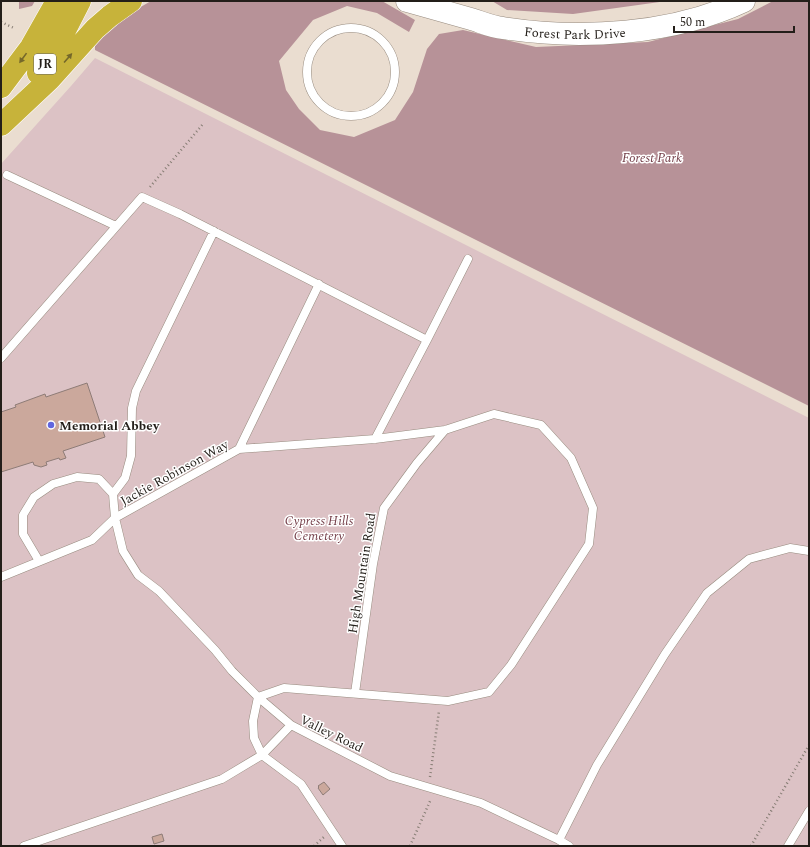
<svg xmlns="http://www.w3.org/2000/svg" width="810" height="847" viewBox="0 0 810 847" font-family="Spectral,serif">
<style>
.green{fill:#dcc2c5}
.forest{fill:#b79298}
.building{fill:#cba89c;stroke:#8e7c77}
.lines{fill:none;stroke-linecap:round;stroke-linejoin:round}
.lane-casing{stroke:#978b7f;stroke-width:9}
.secondary-casing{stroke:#978b7f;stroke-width:23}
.highway-casing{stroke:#fff;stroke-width:23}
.path{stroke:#857c73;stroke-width:2.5;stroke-dasharray:1 3;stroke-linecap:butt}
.lane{stroke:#fff;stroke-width:8}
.secondary{stroke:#fff;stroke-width:22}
.highway{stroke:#c7b33a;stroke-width:22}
.oneway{fill:#75682a}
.poi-dot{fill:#6166df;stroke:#fff;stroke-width:1.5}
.labels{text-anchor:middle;stroke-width:3;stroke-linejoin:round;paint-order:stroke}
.shield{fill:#fff;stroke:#65625e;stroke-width:1}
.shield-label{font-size:12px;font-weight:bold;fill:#231e19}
.street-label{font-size:13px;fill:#231e19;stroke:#fff}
.park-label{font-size:13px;font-style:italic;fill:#743f49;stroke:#fff}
.poi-label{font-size:13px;font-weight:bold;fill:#231e19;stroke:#fff;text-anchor:start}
</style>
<rect width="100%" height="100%" fill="#eaddd0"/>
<path class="green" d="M95,58L809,418V846H1V164L71,86Z"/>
<path class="forest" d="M19,1H35L32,6L19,9Z
M151,1H382L415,20L409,32L377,13L347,6L313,20L279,61L286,90L299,109L320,130L354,137L395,120L413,92L427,49L439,34L463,30L536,47L648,42L738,19L773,1H809V406L95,50V42L113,23Z
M492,1H667L573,14L507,10Z"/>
<path class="building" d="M87,383L105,437L63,451L66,458L60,460L59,458L46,462L47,465L41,467L34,465L33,462L1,472V412L16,407L15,405L45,394L46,397Z
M324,782L330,789L323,795L318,788L319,787L318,786Z
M162,834L164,841L154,844L152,837Z"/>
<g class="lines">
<g class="lane-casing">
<path id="lane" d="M307 72a44 44 0 1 1 88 0a44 44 0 1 1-88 0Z
M7,175L116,226
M427,340L468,259
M1,358L142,197L180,214L427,340L375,439
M239,449L319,284
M113,494L125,478L131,456L132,408L136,391L214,231
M39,561L23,534V515L34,497L53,484L77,477L99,479L113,494L115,518L123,551L138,575L159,591L215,650L232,671L258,697L291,725
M1,577L92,540L115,518L239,449L375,439L445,430L494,414L541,425L571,458L593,508L589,544L511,665L489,692L448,701L284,688L258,697L253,721L254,738L262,755L301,784L342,846
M355,693L373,564L384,508L417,463L445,430
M559,840L597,765L665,654L707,593L749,559L790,548L809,551
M24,846L222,779L262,755L291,725L390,776L481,803L559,840L569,846
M788,846L809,811"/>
</g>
<g class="secondary-casing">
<g id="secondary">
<path id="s1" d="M407,1C428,7 449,13 471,19C481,22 492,27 503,28C580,40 672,35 744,1"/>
</g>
</g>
<g class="highway-casing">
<path id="highway" d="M38,73L58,44L80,1
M1,87L31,47L57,1
M1,125L50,79L95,29L110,16L131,1"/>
</g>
<path class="path" d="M1,22L14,28
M150,187L203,124
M430,777L439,711
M314,846L324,837
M410,846L431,799
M751,846L809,745"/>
<use href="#lane" class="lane"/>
<use href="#secondary" class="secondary"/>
<use href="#highway" class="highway"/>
</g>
<defs><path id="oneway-solid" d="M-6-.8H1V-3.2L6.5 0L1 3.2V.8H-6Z"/></defs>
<g class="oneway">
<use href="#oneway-solid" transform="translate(23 58) rotate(126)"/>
<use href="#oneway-solid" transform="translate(68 58) rotate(-49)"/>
</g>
<circle class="poi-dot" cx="51" cy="425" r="4"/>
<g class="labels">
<rect class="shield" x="34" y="54" width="22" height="20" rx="3"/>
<g class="shield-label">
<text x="45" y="68">JR</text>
</g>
<g class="street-label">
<text dy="5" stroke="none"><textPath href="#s1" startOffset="172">Forest Park Drive</textPath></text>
<text transform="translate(174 472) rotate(-29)" y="5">Jackie Robinson Way</text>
<text transform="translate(361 573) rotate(-81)" y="5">High Mountain Road</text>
<text transform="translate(332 733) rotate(26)" y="5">Valley Road</text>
</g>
<g class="park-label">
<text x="652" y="162">Forest Park</text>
<text x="319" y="525">Cypress Hills<tspan x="319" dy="15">Cemetery</tspan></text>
</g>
<g class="poi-label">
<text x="59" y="430">Memorial Abbey</text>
</g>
</g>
<rect width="810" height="847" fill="none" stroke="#231e19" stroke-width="4"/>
<path d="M674 26v6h120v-6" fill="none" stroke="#231e19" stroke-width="2"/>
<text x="680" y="26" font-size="12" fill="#231e19" stroke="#ffffff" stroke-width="3" paint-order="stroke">50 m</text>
</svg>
